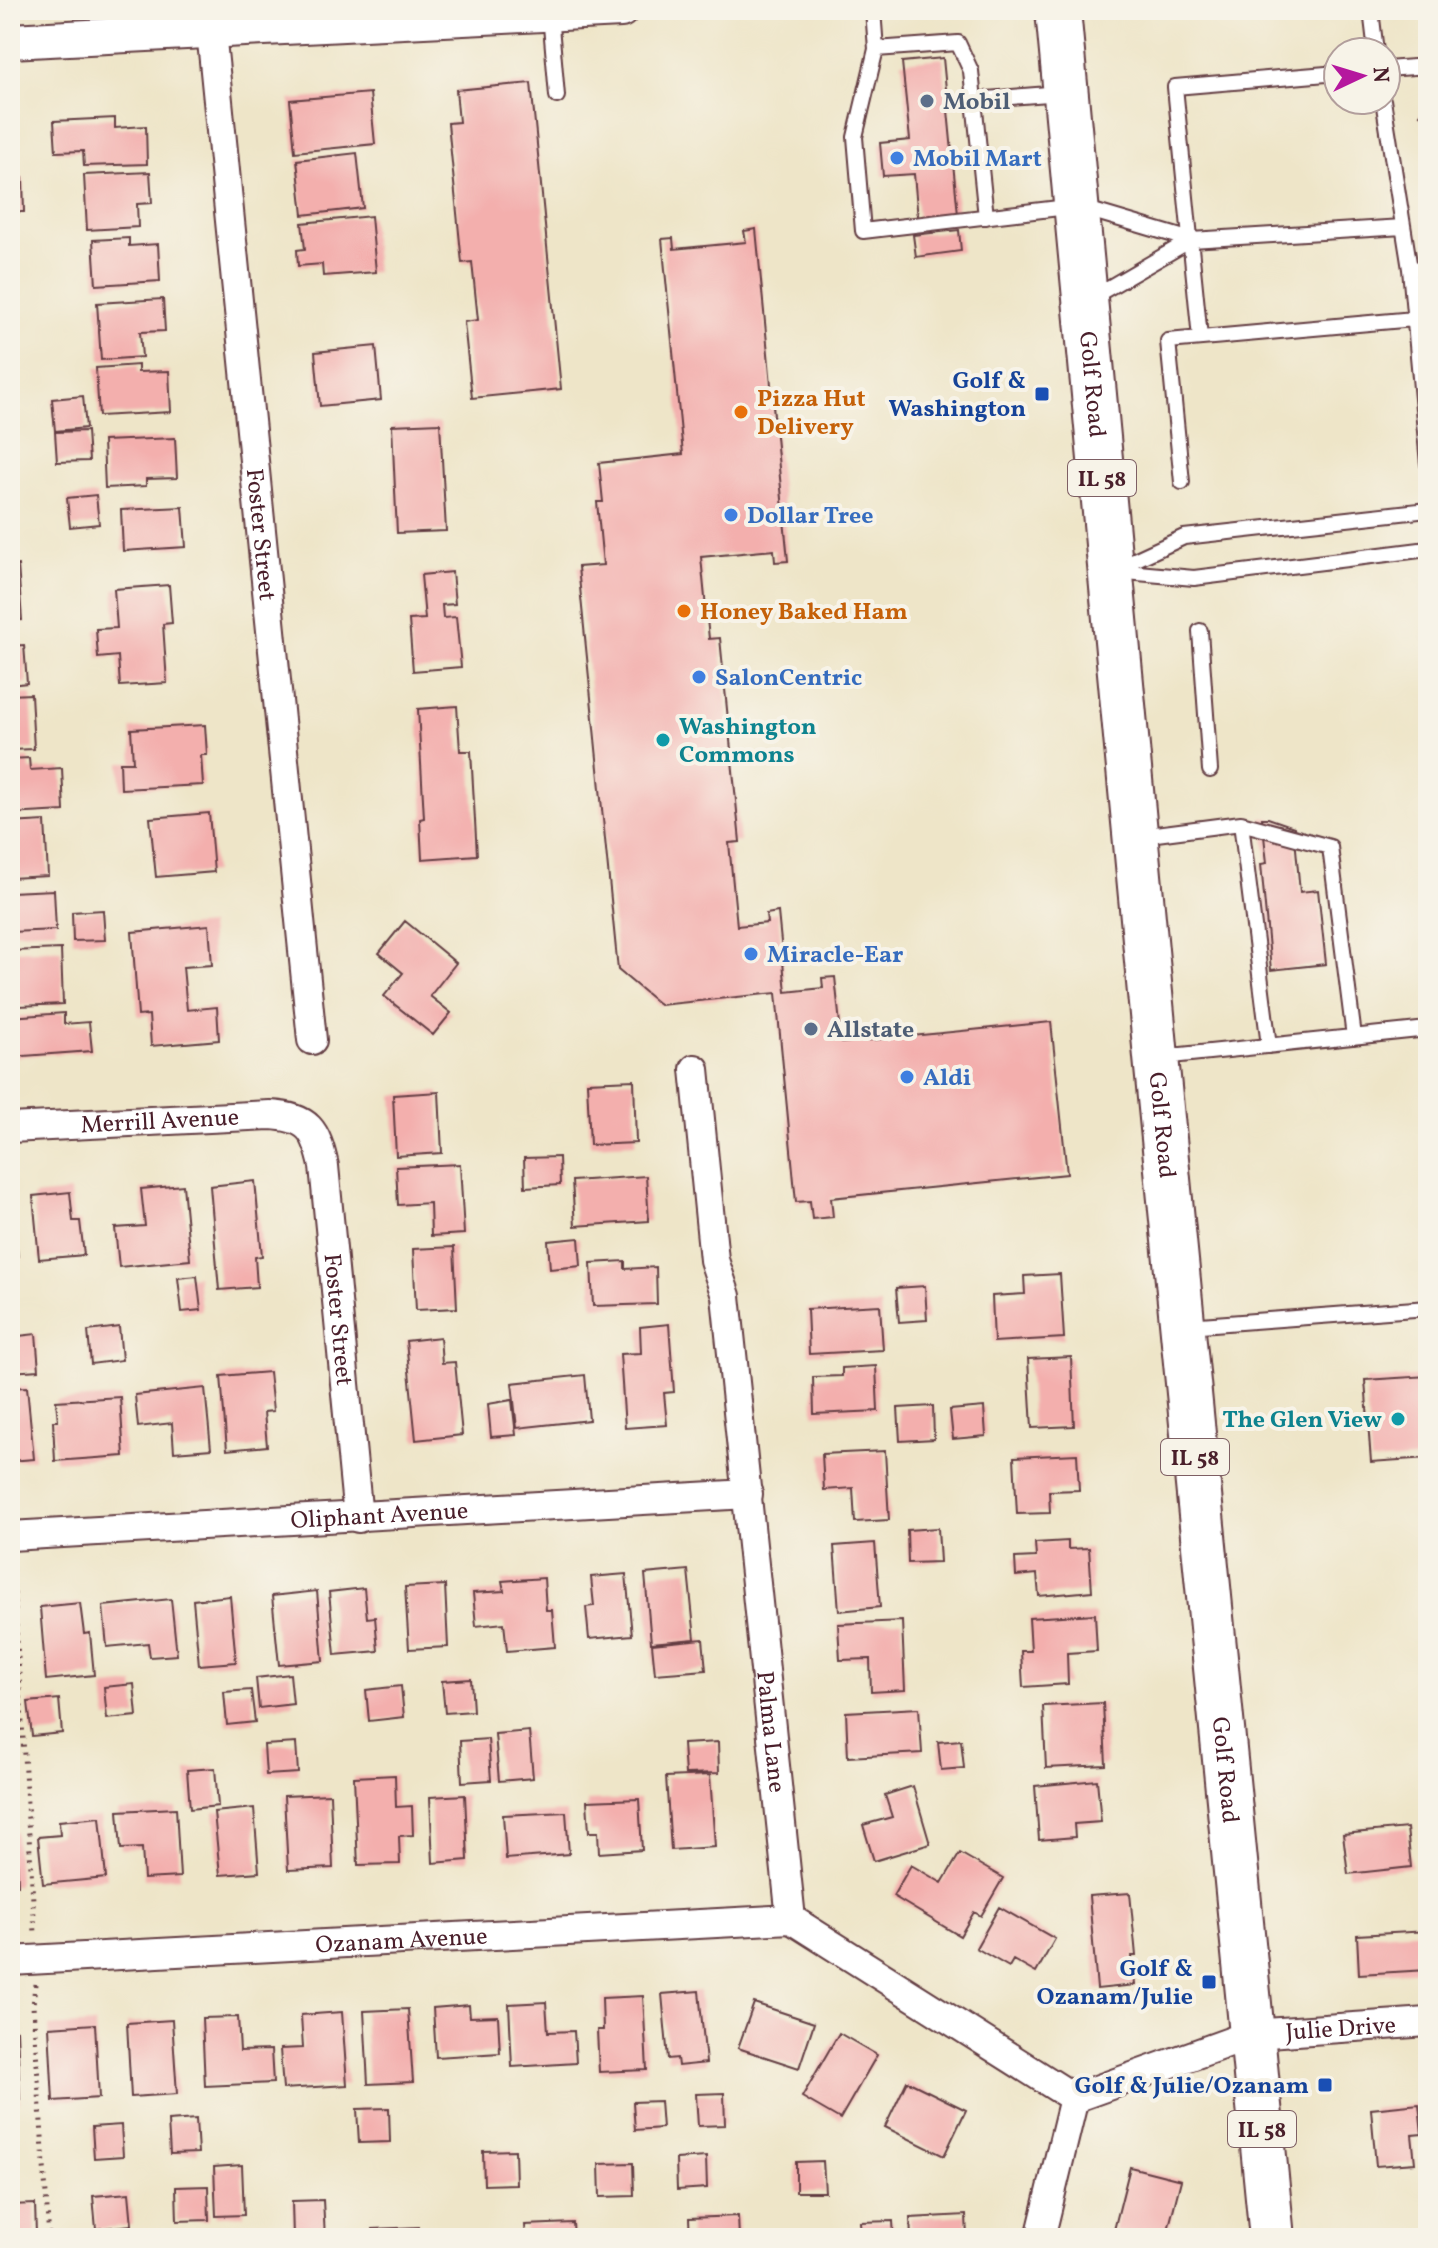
<svg xmlns="http://www.w3.org/2000/svg" width="1438" height="2248" viewBox="0 0 1438 2248" font-family="Vollkorn,serif">
<style>
.building{fill:#f3afad}
.lines{fill:none;stroke-linecap:round;stroke-linejoin:round}
.service-casing{stroke:#633d43;stroke-width:18}
.minor-casing{stroke:#633d43;stroke-width:32}
.tertiary-casing{stroke:#633d43;stroke-width:38}
.primary-casing{stroke:#633d43;stroke-width:48}
.path{stroke:#633d43;stroke-width:5;stroke-dasharray:2 6;stroke-linecap:butt}
.service{stroke:#fff;stroke-width:14}
.minor{stroke:#fff;stroke-width:28}
.tertiary{stroke:#fff;stroke-width:34}
.primary{stroke:#fff;stroke-width:44}
.service-dot{fill:#5c6f8a;stroke:#f7f3e8;stroke-width:3}
.shop-dot{fill:#3f7fe0;stroke:#f7f3e8;stroke-width:3}
.transit-dot{fill:#1a4fb4;stroke:#f7f3e8;stroke-width:3}
.food-dot{fill:#e8710a;stroke:#f7f3e8;stroke-width:3}
.culture-dot{fill:#0f9aa8;stroke:#f7f3e8;stroke-width:3}
.labels{text-anchor:middle;stroke-width:8;stroke-linejoin:round;paint-order:stroke}
.shield{fill:#f7f3e8;stroke:#7e5f64;stroke-width:2}
.shield-label{font-size:22px;font-weight:bold;fill:#4a1f2b}
.service-label{font-size:24px;font-weight:bold;fill:#4e5e75;stroke:#f7f3e8;text-anchor:start}
.shop-label{font-size:24px;font-weight:bold;fill:#366cbe;stroke:#f7f3e8;text-anchor:start}
.transit-label{font-size:24px;font-weight:bold;fill:#164399;stroke:#f7f3e8;text-anchor:end}
.street-label{font-size:24px;fill:#4a1f2b;stroke:#f7f3e8}
.food-label{font-size:24px;font-weight:bold;fill:#c56008;stroke:#f7f3e8;text-anchor:start}
.culture-label{font-size:24px;font-weight:bold;fill:#0d838f;stroke:#f7f3e8;text-anchor:start}
</style>
<rect width="100%" height="100%" fill="#f7f3e8"/>
<filter id="ink" filterUnits="userSpaceOnUse"><feTurbulence type="fractalNoise" baseFrequency=".0125" numOctaves="2"/><feDisplacementMap in="SourceGraphic" scale="16" xChannelSelector="R" yChannelSelector="G"/><feConvolveMatrix kernelMatrix="1 2 1 2 8 2 1 2 1" color-interpolation-filters="sRGB"/></filter>
<filter id="wash" filterUnits="userSpaceOnUse"><feTurbulence type="fractalNoise" baseFrequency=".006" numOctaves="4" result="noise"/><feDisplacementMap in="SourceGraphic" scale="32" xChannelSelector="R" yChannelSelector="G"/><feGaussianBlur stdDeviation="1.8" result="paint"/><feColorMatrix in="noise" values="0 0 0 0 0 0 0 0 0 0 0 0 0 0 0 0 0 1.4 0 .05"/><feComposite in="paint" operator="in"/></filter>
<g filter="url(#wash)">
<rect width="100%" height="100%" fill="#eee5c8"/>
<g id="blocks">
<path class="building" d="M943,58L958,215L918,219L914,174L883,176L880,143L910,140L902,62Z
M531,83L561,389L472,398L464,322L478,320L472,262L462,263L448,123L459,122L456,90Z
M370,93L375,144L295,152L290,100Z
M1428,105V139H1426L1424,117L1420,114Z
M115,118V128L146,126L147,164L84,166L83,151L56,152L54,121Z
M357,153L363,208L303,215L297,160Z
M150,172L152,203L137,204L138,227L87,230L84,175Z
M23,178L24,212H10V179Z
M371,216L376,272L323,276L322,264L298,266L297,250L305,249L302,223Z
M756,229L788,561L775,562L774,550L701,557L709,639L720,638L740,842L729,843L737,926L767,923L766,914L778,912L786,992L823,988L822,978L835,977L842,1043L1051,1022L1067,1174L831,1198L833,1217L812,1219L810,1201L796,1202L776,993L660,1005L618,970L578,567L603,565L597,502H603L599,463L683,454L662,239L673,238L674,249L746,242L744,231Z
M959,230L961,251L916,257L913,235Z
M129,238V246L158,244L160,281L96,285L93,240Z
M163,299L165,331L140,332L142,357L101,360L97,303Z
M376,346L381,400L320,406L315,352Z
M138,365V372L169,371L171,412L99,416L96,368Z
M83,396L86,428L55,431L52,399Z
M440,423L446,531L397,533L392,425Z
M87,431L89,461L57,462L55,432Z
M175,438L177,478L146,479V486L105,488L103,441Z
M96,495L99,524L70,527L67,498Z
M183,507L186,547L123,551L121,510Z
M18,565L22,620L10,621V566Z
M452,572L455,604L442,605L443,618L456,617L461,667L413,671L409,620L425,619L421,575Z
M169,585L172,623L163,624L167,683L120,686L118,656L98,658L96,629L117,628L114,589Z
M24,645L27,683L10,685V646Z
M31,694L34,749L10,750V695Z
M457,706L460,751H471L477,855L422,859L420,819L424,818L418,709Z
M205,725L207,755H201L203,785L121,789L120,762H133L131,729Z
M29,758L30,770L62,768L64,811L10,814V759Z
M209,813L214,872L156,877L150,818Z
M1262,818H1268L1294,827L1300,892L1318,890L1326,964L1271,970L1261,864L1267,863Z
M45,821L48,876L10,878V823Z
M54,890L56,930L10,932V892Z
M103,910L105,940L73,941L72,912Z
M405,921L456,963L430,996L451,1013L433,1035L384,996L403,973L379,953Z
M209,925L212,965L183,967L187,1010L217,1007L219,1040L151,1046L149,1015L138,1016L132,932Z
M61,949L63,1004L19,1006L17,983H10V951Z
M64,1013V1024L89,1022L92,1051L10,1057V1017Z
M634,1080L636,1143L590,1145L587,1082Z
M439,1092L442,1153L396,1156L393,1095Z
M559,1157L560,1185L525,1187L524,1158Z
M460,1164L464,1234L431,1236L430,1203L398,1205L396,1167Z
M646,1176L649,1221L575,1226L572,1181Z
M255,1181L262,1256L255,1257L257,1287L219,1290L210,1186Z
M183,1185L190,1260L119,1267L115,1228L145,1226L141,1189Z
M70,1192L73,1221H80L84,1255L39,1259L33,1196Z
M10,1197H12L18,1259H10Z
M579,1238L581,1266L550,1269L548,1241Z
M454,1247L457,1308L416,1310L413,1249Z
M625,1261V1269L656,1267L657,1304L593,1306L591,1263Z
M1060,1274L1064,1338L994,1342L992,1296L1025,1294L1024,1276Z
M197,1276L201,1310L182,1312L178,1278Z
M925,1286L927,1320L899,1322L896,1288Z
M880,1305L883,1350L809,1354L807,1309Z
M669,1324L674,1392L664,1393L667,1425L625,1428L620,1354L641,1353L640,1327Z
M119,1327L122,1360L91,1364L88,1331Z
M36,1334L39,1370L10,1372V1337Z
M440,1337L442,1363L455,1362L462,1435L416,1440L406,1341Z
M1071,1357L1074,1426L1032,1428L1028,1359Z
M876,1366L878,1411L814,1414L813,1377L842,1376V1368Z
M269,1372L273,1411L264,1412L267,1446L227,1450L221,1376Z
M585,1375L589,1420L517,1428L512,1383Z
M1428,1376V1458L1371,1462L1365,1380Z
M27,1387L34,1459L10,1461V1388Z
M205,1388L211,1449L174,1452L172,1423L138,1427L135,1395Z
M120,1397L124,1456L55,1461L53,1421H58L56,1401Z
M512,1400L516,1435L491,1437L488,1404Z
M933,1406L934,1439L900,1441L898,1408Z
M984,1407L986,1436L953,1439L950,1410Z
M885,1451L889,1520L855,1522L853,1488L824,1490L822,1454Z
M1077,1454L1079,1490L1049,1491L1050,1513L1017,1514L1014,1457Z
M938,1528L940,1562L908,1563L907,1530Z
M1068,1541V1549L1089,1548L1092,1591L1039,1596L1037,1574L1016,1576L1015,1558L1036,1557L1035,1543Z
M875,1543L880,1607L839,1611L834,1546Z
M688,1570L695,1639L651,1643L645,1574Z
M626,1574L632,1635L589,1639L586,1607L594,1606L591,1577Z
M544,1578L546,1610H552L555,1647L507,1651L504,1623L476,1626L473,1593L504,1591L502,1581Z
M445,1585L448,1647L409,1649L405,1587Z
M364,1588L367,1618L375,1617L378,1651L335,1655L329,1592Z
M317,1591L323,1661L279,1665L272,1596Z
M230,1596L236,1662L199,1665L193,1600Z
M171,1599L177,1655L150,1657L148,1643L107,1647L103,1606Z
M80,1603L84,1634L90,1633L94,1675L46,1680L40,1607Z
M1095,1614L1097,1651L1067,1653L1068,1684L1023,1687L1021,1651H1031L1029,1618Z
M902,1621L905,1690L871,1692L870,1659L840,1660L838,1624Z
M703,1639L706,1670L655,1674L652,1644Z
M290,1674L293,1704L259,1708L256,1678Z
M471,1679L473,1711L445,1713L442,1681Z
M134,1684L137,1716L107,1719L104,1687Z
M401,1686L404,1717L369,1721L366,1690Z
M251,1690L255,1722L227,1725L224,1692Z
M59,1699L62,1733L32,1736L28,1702Z
M1103,1703L1106,1765L1046,1768L1043,1706Z
M919,1708L922,1753L848,1757L846,1712Z
M529,1731L533,1778L499,1781L495,1734Z
M488,1739L491,1780L462,1782L460,1741Z
M961,1740L964,1768L941,1770L938,1742Z
M718,1742L719,1773L685,1774L683,1744Z
M296,1743L298,1773L266,1775L264,1745Z
M215,1768L218,1806L190,1809L187,1770Z
M395,1775L396,1807L412,1806L413,1835L399,1836L400,1864L358,1865L354,1777Z
M710,1775L715,1847L671,1850L666,1777Z
M1097,1780L1101,1822L1074,1824L1075,1837L1039,1840L1035,1786Z
M913,1786L930,1844L874,1861L863,1825L892,1817L885,1795Z
M330,1794L333,1868L288,1870L284,1796Z
M465,1795L468,1860L433,1863L430,1797Z
M639,1799L642,1850L599,1853L598,1832H589L587,1801Z
M176,1808L180,1877L144,1879L142,1848L121,1849L118,1811Z
M254,1808L259,1872L220,1875L214,1812Z
M566,1812L569,1854L506,1859L503,1815Z
M100,1817L106,1878L43,1884L38,1837L60,1835L59,1821Z
M1407,1828L1411,1867L1348,1874L1343,1834Z
M10,1832H16L18,1885H10Z
M960,1853L1003,1878L981,1916L974,1912L960,1936L893,1896L911,1865L942,1883Z
M1130,1893L1136,1956H1132L1135,1985L1097,1989L1089,1896Z
M999,1907L1055,1939L1036,1973L1013,1960L1009,1967L976,1948Z
M1428,1931V1970L1359,1974L1357,1935Z
M699,1991L706,2063L678,2066L677,2058L668,2059L662,1994Z
M643,1996L647,2070L599,2072L597,2030H603L602,1998Z
M546,2002L548,2032L574,2031L576,2063L512,2067L509,2004Z
M754,2003L814,2023L799,2068L738,2048Z
M469,2005L470,2017L498,2016L500,2053L436,2057L433,2008Z
M408,2009L413,2082L368,2084L364,2011Z
M342,2012L347,2085L283,2089L280,2049L303,2048L301,2015Z
M238,2017L240,2051L271,2050L273,2083L205,2086L202,2018Z
M172,2020L177,2094L131,2097L127,2023Z
M95,2024L99,2098L53,2101L49,2027Z
M10,2030H17L20,2102L10,2103Z
M839,2033L877,2055L840,2119L802,2097Z
M907,2081L966,2110L944,2156L885,2127Z
M724,2093L725,2125L698,2126L696,2094Z
M660,2101L662,2128L635,2130L633,2102Z
M1419,2104L1422,2134L1412,2135L1415,2163L1376,2166L1371,2109Z
M389,2108L390,2142L359,2143L357,2109Z
M196,2119L198,2153L170,2154L168,2121Z
M121,2125L123,2156L94,2158L92,2127Z
M515,2150L516,2184L484,2185L483,2151Z
M706,2157L707,2188L677,2190L676,2159Z
M823,2161L825,2192H796V2162Z
M633,2163L634,2196L600,2197L599,2164Z
M242,2165L244,2215L216,2216L214,2167Z
M1130,2167L1181,2180L1166,2238H1146L1114,2230Z
M208,2186L209,2220L177,2221L176,2187Z
M129,2193L132,2225L96,2229L93,2196Z
M323,2200L325,2238H293L292,2201Z
M35,2204L36,2234L10,2236V2205Z
M966,2215L967,2238H911L910,2218Z
M738,2216L739,2238H690L689,2218Z
M893,2221L894,2238H861L860,2222Z
M573,2223L574,2238H526L525,2225Z
M419,2227L420,2238H373V2229Z"/>
</g>
</g>
<g filter="url(#ink)">
<use href="#blocks" fill-opacity="0" stroke="#633d43" stroke-width="2"/>
<g class="lines">
<g class="service-casing">
<path id="service" d="M873,10L876,49L855,137L863,231L1076,206L1191,240L1403,227
M1371,10L1376,52
M550,14L557,96
M876,49L958,43L971,71L986,217
M1386,69L1428,66
M974,100L1061,93
M1383,100L1410,269L1428,464
M1410,269L1428,268
M1091,298L1191,240
M1200,338L1175,87L1338,73
M1182,482L1168,341L1414,319
M1117,568L1184,537L1428,510
M1115,571L1194,578L1428,549
M1200,631L1210,770
M1241,823L1269,1046
M1141,836L1241,823L1330,847L1354,1037
M1162,1057L1428,1029
M1187,1326L1428,1308"/>
</g>
<g class="minor-casing">
<g id="minor">
<path id="s1" d="M211,31L312,1040"/>
<path id="s2" d="M695,1069L714,1260L726,1296L791,1919"/>
<path id="s3" d="M10,1128L270,1115C309,1117 316,1130 324,1166L358,1518"/>
<path id="s4" d="M10,1536L748,1494"/>
<path d="M791,1919L1074,2098"/>
<path id="s5" d="M10,1961L791,1919"/>
<path id="s6" d="M1074,2098L1252,2034L1428,2022"/>
<path d="M1040,2238L1074,2098"/>
</g>
</g>
<g class="tertiary-casing">
<path id="tertiary" d="M10,41L621,10"/>
</g>
<g class="primary-casing">
<g id="primary">
<path id="s7" d="M1058,10L1156,1057L1272,2238"/>
</g>
</g>
<path class="path" d="M12,1561L35,1933
M35,1984L33,2006L49,2238"/>
<use href="#service" class="service"/>
<use href="#minor" class="minor"/>
<use href="#tertiary" class="tertiary"/>
<use href="#primary" class="primary"/>
</g>
</g>
<g class="service-dot">
<circle cx="927" cy="101" r="8"/>
<circle cx="811" cy="1029" r="8"/>
</g>
<g class="shop-dot">
<circle cx="897" cy="158" r="8"/>
<circle cx="731" cy="515" r="8"/>
<circle cx="699" cy="677" r="8"/>
<circle cx="751" cy="954" r="8"/>
<circle cx="907" cy="1077" r="8"/>
</g>
<g class="transit-dot">
<rect x="1034" y="386" width="16" height="16" rx="4"/>
<rect x="1201" y="1974" width="16" height="16" rx="4"/>
<rect x="1317" y="2077" width="16" height="16" rx="4"/>
</g>
<g class="food-dot">
<circle cx="741" cy="412" r="8"/>
<circle cx="684" cy="611" r="8"/>
</g>
<g class="culture-dot">
<circle cx="663" cy="740" r="8"/>
<circle cx="1398" cy="1419" r="8"/>
</g>
<g class="labels">
<g class="shield">
<rect x="1068" y="460" width="68" height="36" rx="6"/>
<rect x="1161" y="1439" width="68" height="36" rx="6"/>
<rect x="1228" y="2111" width="68" height="36" rx="6"/>
</g>
<g class="shield-label">
<text x="1102" y="486">IL 58</text>
<text x="1195" y="1465">IL 58</text>
<text x="1262" y="2137">IL 58</text>
</g>
<g class="service-label">
<text x="943" y="109">Mobil</text>
<text x="827" y="1037">Allstate</text>
</g>
<g class="shop-label">
<text x="913" y="166">Mobil Mart</text>
<text x="747" y="523">Dollar Tree</text>
<text x="715" y="685">SalonCentric</text>
<text x="767" y="962">Miracle-Ear</text>
<text x="923" y="1085">Aldi</text>
</g>
<g class="transit-label">
<text x="1026" y="388">Golf &amp;<tspan x="1026" dy="28">Washington</tspan></text>
<text x="1193" y="1976">Golf &amp;<tspan x="1193" dy="28">Ozanam/Julie</tspan></text>
<text x="1309" y="2093">Golf &amp; Julie/Ozanam</text>
</g>
<g class="street-label">
<text dy="8" stroke="none"><textPath href="#s7" startOffset="376">Golf Road</textPath></text>
<text dy="8" stroke="none"><textPath href="#s1" startOffset="506">Foster Street</textPath></text>
<text dy="8" stroke="none"><textPath href="#s3" startOffset="150">Merrill Avenue</textPath></text>
<text dy="8" stroke="none"><textPath href="#s7" startOffset="1120">Golf Road</textPath></text>
<text dy="8" stroke="none"><textPath href="#s3" startOffset="498">Foster Street</textPath></text>
<text dy="8" stroke="none"><textPath href="#s4" startOffset="370">Oliphant Avenue</textPath></text>
<text dy="8" stroke="none"><textPath href="#s2" startOffset="668">Palma Lane</textPath></text>
<text dy="8" stroke="none"><textPath href="#s7" startOffset="1768">Golf Road</textPath></text>
<text dy="8" stroke="none"><textPath href="#s5" startOffset="392">Ozanam Avenue</textPath></text>
<text dy="8" stroke="none"><textPath href="#s6" startOffset="278">Julie Drive</textPath></text>
</g>
<g class="food-label">
<text x="757" y="406">Pizza Hut<tspan x="757" dy="28">Delivery</tspan></text>
<text x="700" y="619">Honey Baked Ham</text>
</g>
<g class="culture-label">
<text x="679" y="734">Washington<tspan x="679" dy="28">Commons</tspan></text>
<text x="1382" y="1427" text-anchor="end">The Glen View</text>
</g>
</g>
<rect width="1438" height="2248" fill="none" stroke="#f7f3e8" stroke-width="40"/>
<g transform="translate(1362 76) rotate(86)"><circle r="38" fill="#f7f3e8" stroke="#b29e9c" stroke-width="2"/>
<path d="M0-6L14 30L0 20L-14 30Z" fill="#b5179e"/>
<text y="-12" font-size="22" font-weight="bold" text-anchor="middle" fill="#4a1f2b">N</text>
</g>
</svg>
